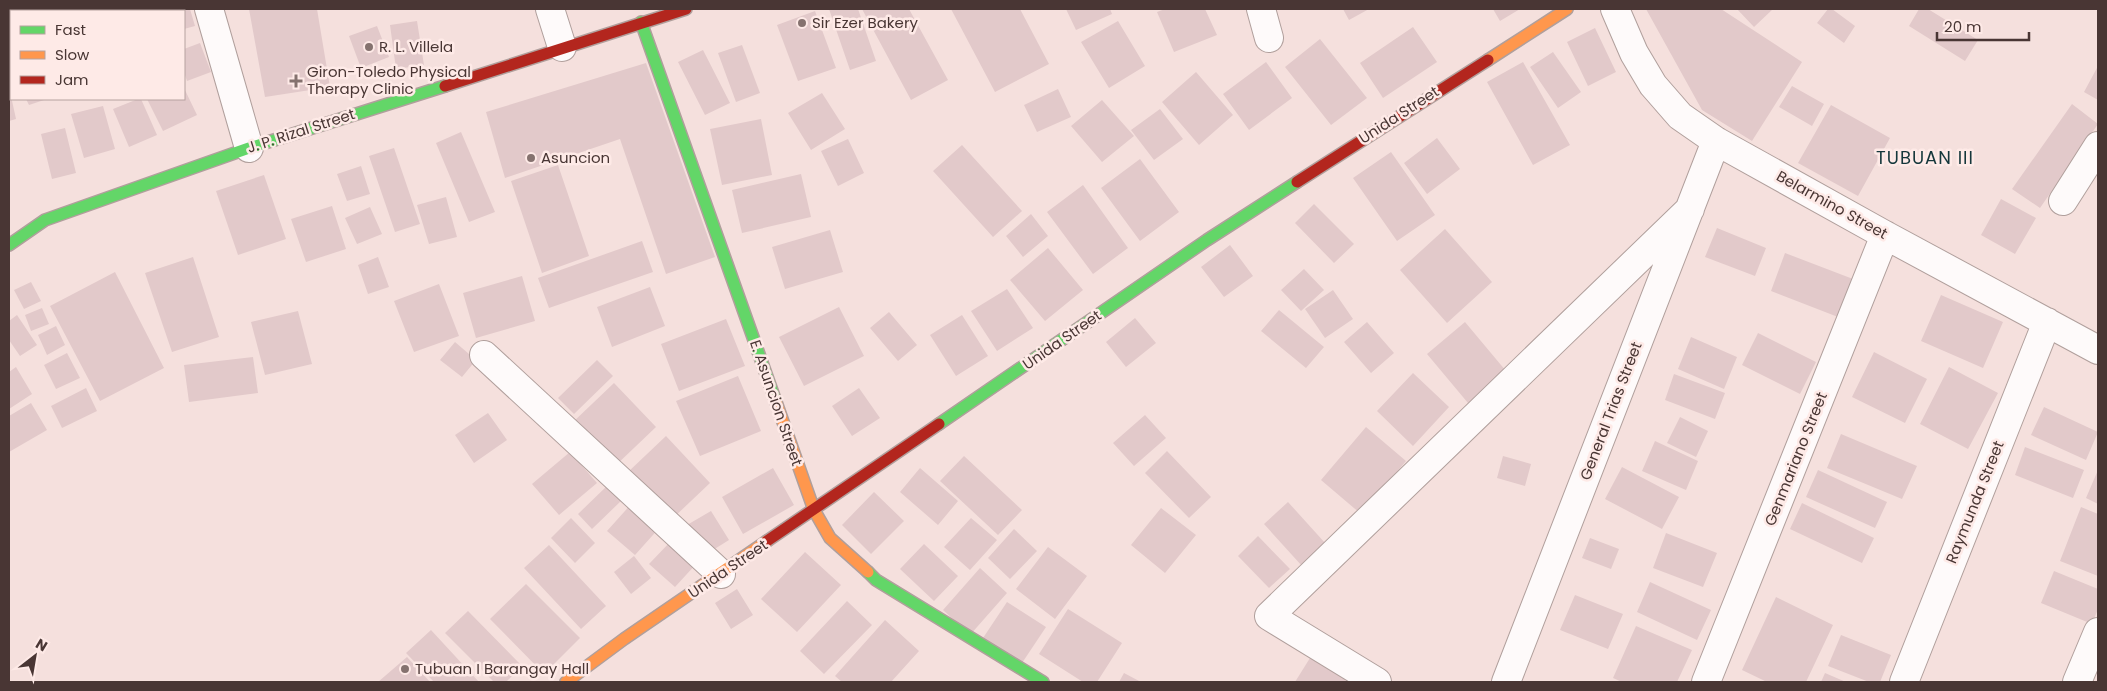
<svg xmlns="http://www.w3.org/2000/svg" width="2107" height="691" viewBox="0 0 2107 691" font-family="Poppins,sans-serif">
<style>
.building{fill:#e2c9ca}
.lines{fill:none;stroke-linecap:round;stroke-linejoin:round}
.street-casing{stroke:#b09f9c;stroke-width:30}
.fast-casing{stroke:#b09f9c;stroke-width:14}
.slow-casing{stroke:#b09f9c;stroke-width:14}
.jam-casing{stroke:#b09f9c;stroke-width:14}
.street{stroke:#fefafa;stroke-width:28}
.fast{stroke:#63d668;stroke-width:11}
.slow{stroke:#ff974d;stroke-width:11}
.jam{stroke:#b3261e;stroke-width:11}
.poi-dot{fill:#85726f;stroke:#feeae7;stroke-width:2}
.labels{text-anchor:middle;stroke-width:5;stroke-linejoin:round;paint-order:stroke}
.poi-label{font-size:15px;fill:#493634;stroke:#feeae7;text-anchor:start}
.street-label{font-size:15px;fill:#493634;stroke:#feeae7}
.quarter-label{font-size:18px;letter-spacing:1px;fill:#15373b;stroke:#feeae7}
</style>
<rect width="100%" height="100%" fill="#f5e0dd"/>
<path class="building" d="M10,9H38V11H10Z
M85,9H124V11H86Z
M163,9H190L195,26L184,29V11H163Z
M249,9H317L330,87L265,97Z
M829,9H858L876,61L850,70Z
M862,9H909L948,80L911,100Z
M951,9H1020L1049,64L995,92Z
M1066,9H1110L1112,14L1076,30Z
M1165,9H1205L1217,35L1174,52L1157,12Z
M1343,9H1369L1349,20Z
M1493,9H1520L1500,21Z
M1646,9H1721L1802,62L1752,141L1702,110Z
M1737,9H1773L1754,27Z
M1828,9H1832L1855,26L1844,43L1817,23Z
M1919,9H1928L1978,40L1965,61L1909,26Z
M815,11L836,68L798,81L777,25Z
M417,21L424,65L396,69L390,25Z
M1118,21L1145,66L1109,88L1081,42Z
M377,26L389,57L361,68L349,36Z
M1413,27L1437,62L1383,98L1360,63Z
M1595,28L1616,72L1588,86L1567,42Z
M1320,39L1367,98L1331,125L1285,67Z
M200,43L211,72L187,81L184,72V49Z
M742,45L760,93L736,102L718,53Z
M703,50L730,103L705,115L678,62Z
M1553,52L1581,92L1558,108L1530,67Z
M1266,62L1292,98L1249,130L1223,94Z
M1523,62L1570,145L1533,165L1487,82Z
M646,63L715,257L666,274L620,139L505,178L486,112Z
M2098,66V100L2084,92Z
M1196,72L1233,115L1199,145L1162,102Z
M1792,86L1824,104L1812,126L1779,107Z
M9,87L16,119L9,121Z
M184,88L197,115L163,131L147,99H184Z
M1058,89L1071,117L1037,132L1024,105Z
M822,93L845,129L811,150L788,113Z
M26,99H47L29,105Z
M138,99H141L157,135L129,147L113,109Z
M1102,100L1134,136L1102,162L1071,126Z
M2072,104L2098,124L2040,208L2012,189Z
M1831,105L1890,138L1858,196L1798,163Z
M103,106L115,149L84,158L71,114Z
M1160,109L1183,139L1154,160L1131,130Z
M761,119L772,175L722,185L710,129Z
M65,128L76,173L52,179L41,134Z
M461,132L495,212L469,222L436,143Z
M1437,138L1460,169L1427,194L1404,163Z
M848,139L864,173L838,186L821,151Z
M962,145L1022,211L993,237L933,171Z
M394,148L420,224L395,232L369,156Z
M1391,152L1435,215L1397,241L1353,178Z
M1140,159L1179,212L1140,241L1101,188Z
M558,165L589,256L542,273L511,181Z
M361,166L370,194L347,201L337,174Z
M801,174L811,217L742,233L732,190Z
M264,175L286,239L238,255L216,191Z
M1083,185L1128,248L1093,274L1047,212Z
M446,197L457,237L429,244L417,205Z
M2001,199L2036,218L2015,254L1981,235Z
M1314,204L1354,244L1334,263L1295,223Z
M332,206L346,249L306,262L291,219Z
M370,207L382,234L357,244L345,218Z
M1031,214L1048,236L1023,257L1006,236Z
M1717,228L1766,248L1755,276L1705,257Z
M1445,229L1492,282L1447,323L1400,270Z
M830,230L843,272L785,289L772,247Z
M642,241L653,272L549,308L538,278Z
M1230,245L1253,276L1224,297L1201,267Z
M1048,248L1083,290L1045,321L1010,280Z
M1785,253L1853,279L1838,317L1771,291Z
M193,257L219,337L172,352L145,273Z
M378,257L389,287L368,294L358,265Z
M1304,269L1324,290L1301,311L1281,290Z
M115,272L164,368L100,401L50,306Z
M522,276L535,321L476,338L463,293Z
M31,282L41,301L24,309L14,290Z
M439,284L459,336L414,352L394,301Z
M650,287L665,326L612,347L597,307Z
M1007,289L1033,328L997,351L971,311Z
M1333,290L1353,319L1325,338L1305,309Z
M1941,295L2003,322L1983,368L1921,341Z
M839,307L864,356L804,386L779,337Z
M42,308L49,324L31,331L25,315Z
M1279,310L1324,347L1306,368L1261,331Z
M298,311L312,364L265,375L251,322Z
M889,312L917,345L898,361L870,328Z
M17,315L37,345L20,356L9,340V321Z
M962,315L988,356L956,376L930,335Z
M1135,318L1156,343L1126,367L1106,342Z
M726,319L745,366L679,391L661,344Z
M1367,322L1394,353L1371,373L1344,342Z
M1465,322L1506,371L1468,403L1427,354Z
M56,326L65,345L47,355L38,335Z
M1758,333L1816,362L1800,394L1742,365Z
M1691,337L1737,357L1724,389L1678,369Z
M455,342L476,360L462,377L440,360Z
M1874,352L1927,379L1905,423L1852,397Z
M67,353L80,378L56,389L44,365Z
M253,357L258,393L189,402L184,365Z
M597,360L613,376L574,414L558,398Z
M16,367L32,394L9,409V372Z
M1949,367L1998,393L1968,449L1920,424Z
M1413,373L1449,407L1413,446L1377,411Z
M1674,374L1725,393L1715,419L1665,400Z
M738,376L761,431L700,456L676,401Z
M614,383L656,427L613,468L571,424Z
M86,388L97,411L62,428L51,406Z
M859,388L880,418L852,436L832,406Z
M31,403L47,430L9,452V416Z
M2044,407L2098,432L2086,460L2031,435Z
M488,413L507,440L474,463L455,435Z
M1145,415L1166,438L1134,466L1113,443Z
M1680,417L1708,431L1696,457L1667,443Z
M1366,427L1406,461L1361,514L1321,480Z
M1841,434L1917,466L1902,499L1827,468Z
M666,436L710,483L671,520L627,473Z
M1655,441L1698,461L1686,490L1642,471Z
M2025,447L2084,470L2073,498L2015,475Z
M1167,451L1211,497L1189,518L1145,473Z
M570,452L597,483L559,515L532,484Z
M964,456L1022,510L998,535L940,481Z
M1503,456L1531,464L1525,486L1497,478Z
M1622,467L1679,497L1662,529L1605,499Z
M773,468L794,505L743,534L722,497Z
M920,468L958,501L938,525L900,492Z
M1818,470L1887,502L1875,528L1806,497Z
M2098,470V504L2086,498Z
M608,485L622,500L592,529L578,514Z
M874,492L904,521L871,554L842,525Z
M633,502L661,526L635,555L607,531Z
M1288,502L1326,544L1302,566L1264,524Z
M1802,503L1874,538L1862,563L1790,529Z
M2081,507L2098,514V576L2060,561Z
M1161,508L1196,535L1165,573L1131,545Z
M711,511L729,540L705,555L687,525Z
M571,518L595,543L575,563L551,538Z
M971,518L997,540L970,570L944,547Z
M1014,529L1037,551L1010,579L988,558Z
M1666,533L1717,553L1703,587L1653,568Z
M1258,536L1290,569L1269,588L1238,556Z
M1590,538L1619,549L1611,569L1582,558Z
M672,540L697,563L675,587L649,564Z
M924,544L958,576L934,601L900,569Z
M549,545L606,606L581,629L524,568Z
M1048,547L1087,576L1055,619L1016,589Z
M805,552L841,585L797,632L761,599Z
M634,556L651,578L631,594L614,572Z
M980,568L1007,593L970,635L943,610Z
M2054,571L2098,589V609L2092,624L2041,603Z
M1650,582L1711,610L1697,640L1637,612Z
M526,584L580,638L544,674L490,619Z
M737,589L753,615L731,629L715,603Z
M1575,595L1623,614L1608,649L1560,630Z
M1776,597L1833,625L1806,682H1767L1742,670Z
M847,601L872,625L824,674L800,651Z
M1007,602L1046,627L1022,663L983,638Z
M1068,609L1122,643L1097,682H1083L1039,654Z
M468,611L522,666L506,682H494L445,633Z
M885,620L919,651L891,682H842L835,676Z
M1636,626L1692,650L1677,682H1622L1613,678Z
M431,630L479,682H434L406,653Z
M1841,635L1891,655L1880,682H1869L1828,666Z
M407,657L430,682H378Z
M1310,658L1346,680L1344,682H1295Z
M1124,673L1141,682H1119Z
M1825,673L1846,682H1821Z"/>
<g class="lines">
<g class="street-casing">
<path id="street" d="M209,9L249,148
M550,9L562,47
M1261,9L1269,38
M1615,9L1634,53L1653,85L1680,116L1716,141L1885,235L2098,350
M2063,201L2098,146
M484,355L721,574
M1377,682L1269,616L1690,209
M1506,682L1716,141
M1706,682L1885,235
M1904,682L2047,322
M2077,682L2098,632"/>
</g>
<g class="fast-casing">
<path id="fast" d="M641,22L776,402
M9,245L45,220L249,148L445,86
M939,424L1207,240L1297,182
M868,572L876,580L1043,682"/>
</g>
<g class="slow-casing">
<path id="slow" d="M1488,60L1567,9
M776,402L814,510L830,538L868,572
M566,682L624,639L767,541"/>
</g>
<g class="jam-casing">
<path id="jam" d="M445,86L686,9
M1297,182L1488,60
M767,541L939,424"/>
</g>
<use href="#street" class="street"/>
<use href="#fast" class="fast"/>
<use href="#slow" class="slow"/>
<use href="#jam" class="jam"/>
</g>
<g class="poi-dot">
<circle cx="802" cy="23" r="5"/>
<circle cx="369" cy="47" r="5"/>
<path d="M293.5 73.5h5v5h5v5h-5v5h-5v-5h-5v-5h5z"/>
<circle cx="531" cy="158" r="5"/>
<circle cx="405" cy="669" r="5"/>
</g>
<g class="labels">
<g class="poi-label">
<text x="812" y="28">Sir Ezer Bakery</text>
<text x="379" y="52">R. L. Villela</text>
<text x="307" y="77">Giron-Toledo Physical<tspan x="307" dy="17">Therapy Clinic</tspan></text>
<text x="541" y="163">Asuncion</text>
<text x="415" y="674">Tubuan I Barangay Hall</text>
</g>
<g class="street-label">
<text transform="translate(1399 115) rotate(-33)" y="5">Unida Street</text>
<text transform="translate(301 131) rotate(-18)" y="5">J. P. Rizal Street</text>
<text transform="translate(1832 205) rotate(29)" y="5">Belarmino Street</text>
<text transform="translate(1062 340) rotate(-35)" y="5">Unida Street</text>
<text transform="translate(776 403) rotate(71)" y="5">E. Asuncion Street</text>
<text transform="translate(1611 411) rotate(-69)" y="5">General Trias Street</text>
<text transform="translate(1796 459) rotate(-68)" y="5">Genmariano Street</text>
<text transform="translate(1975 502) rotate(-68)" y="5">Raymunda Street</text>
<text transform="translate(728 569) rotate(-34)" y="5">Unida Street</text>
</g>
<g class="quarter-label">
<text x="1925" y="164">TUBUAN III</text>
</g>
</g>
<rect width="2107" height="691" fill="none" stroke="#493634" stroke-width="20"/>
<rect x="10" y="10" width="175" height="90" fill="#feeae7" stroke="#b6a29f"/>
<rect x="20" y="26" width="25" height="8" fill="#63d668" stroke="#b6a29f"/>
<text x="55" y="35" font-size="15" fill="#493634">Fast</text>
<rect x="20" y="51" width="25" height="8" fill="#ff974d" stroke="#b6a29f"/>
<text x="55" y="60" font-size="15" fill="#493634">Slow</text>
<rect x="20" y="76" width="25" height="8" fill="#b3261e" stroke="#b6a29f"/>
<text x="55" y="85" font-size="15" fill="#493634">Jam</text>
<g transform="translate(35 656) rotate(31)" stroke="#feeae7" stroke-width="4" paint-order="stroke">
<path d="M0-4L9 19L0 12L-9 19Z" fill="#493634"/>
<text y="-8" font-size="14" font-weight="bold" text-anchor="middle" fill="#493634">N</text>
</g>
<path d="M1937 32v8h92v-8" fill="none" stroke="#493634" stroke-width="2.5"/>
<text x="1944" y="32" font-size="15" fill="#493634" stroke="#feeae7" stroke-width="4" paint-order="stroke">20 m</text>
</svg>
